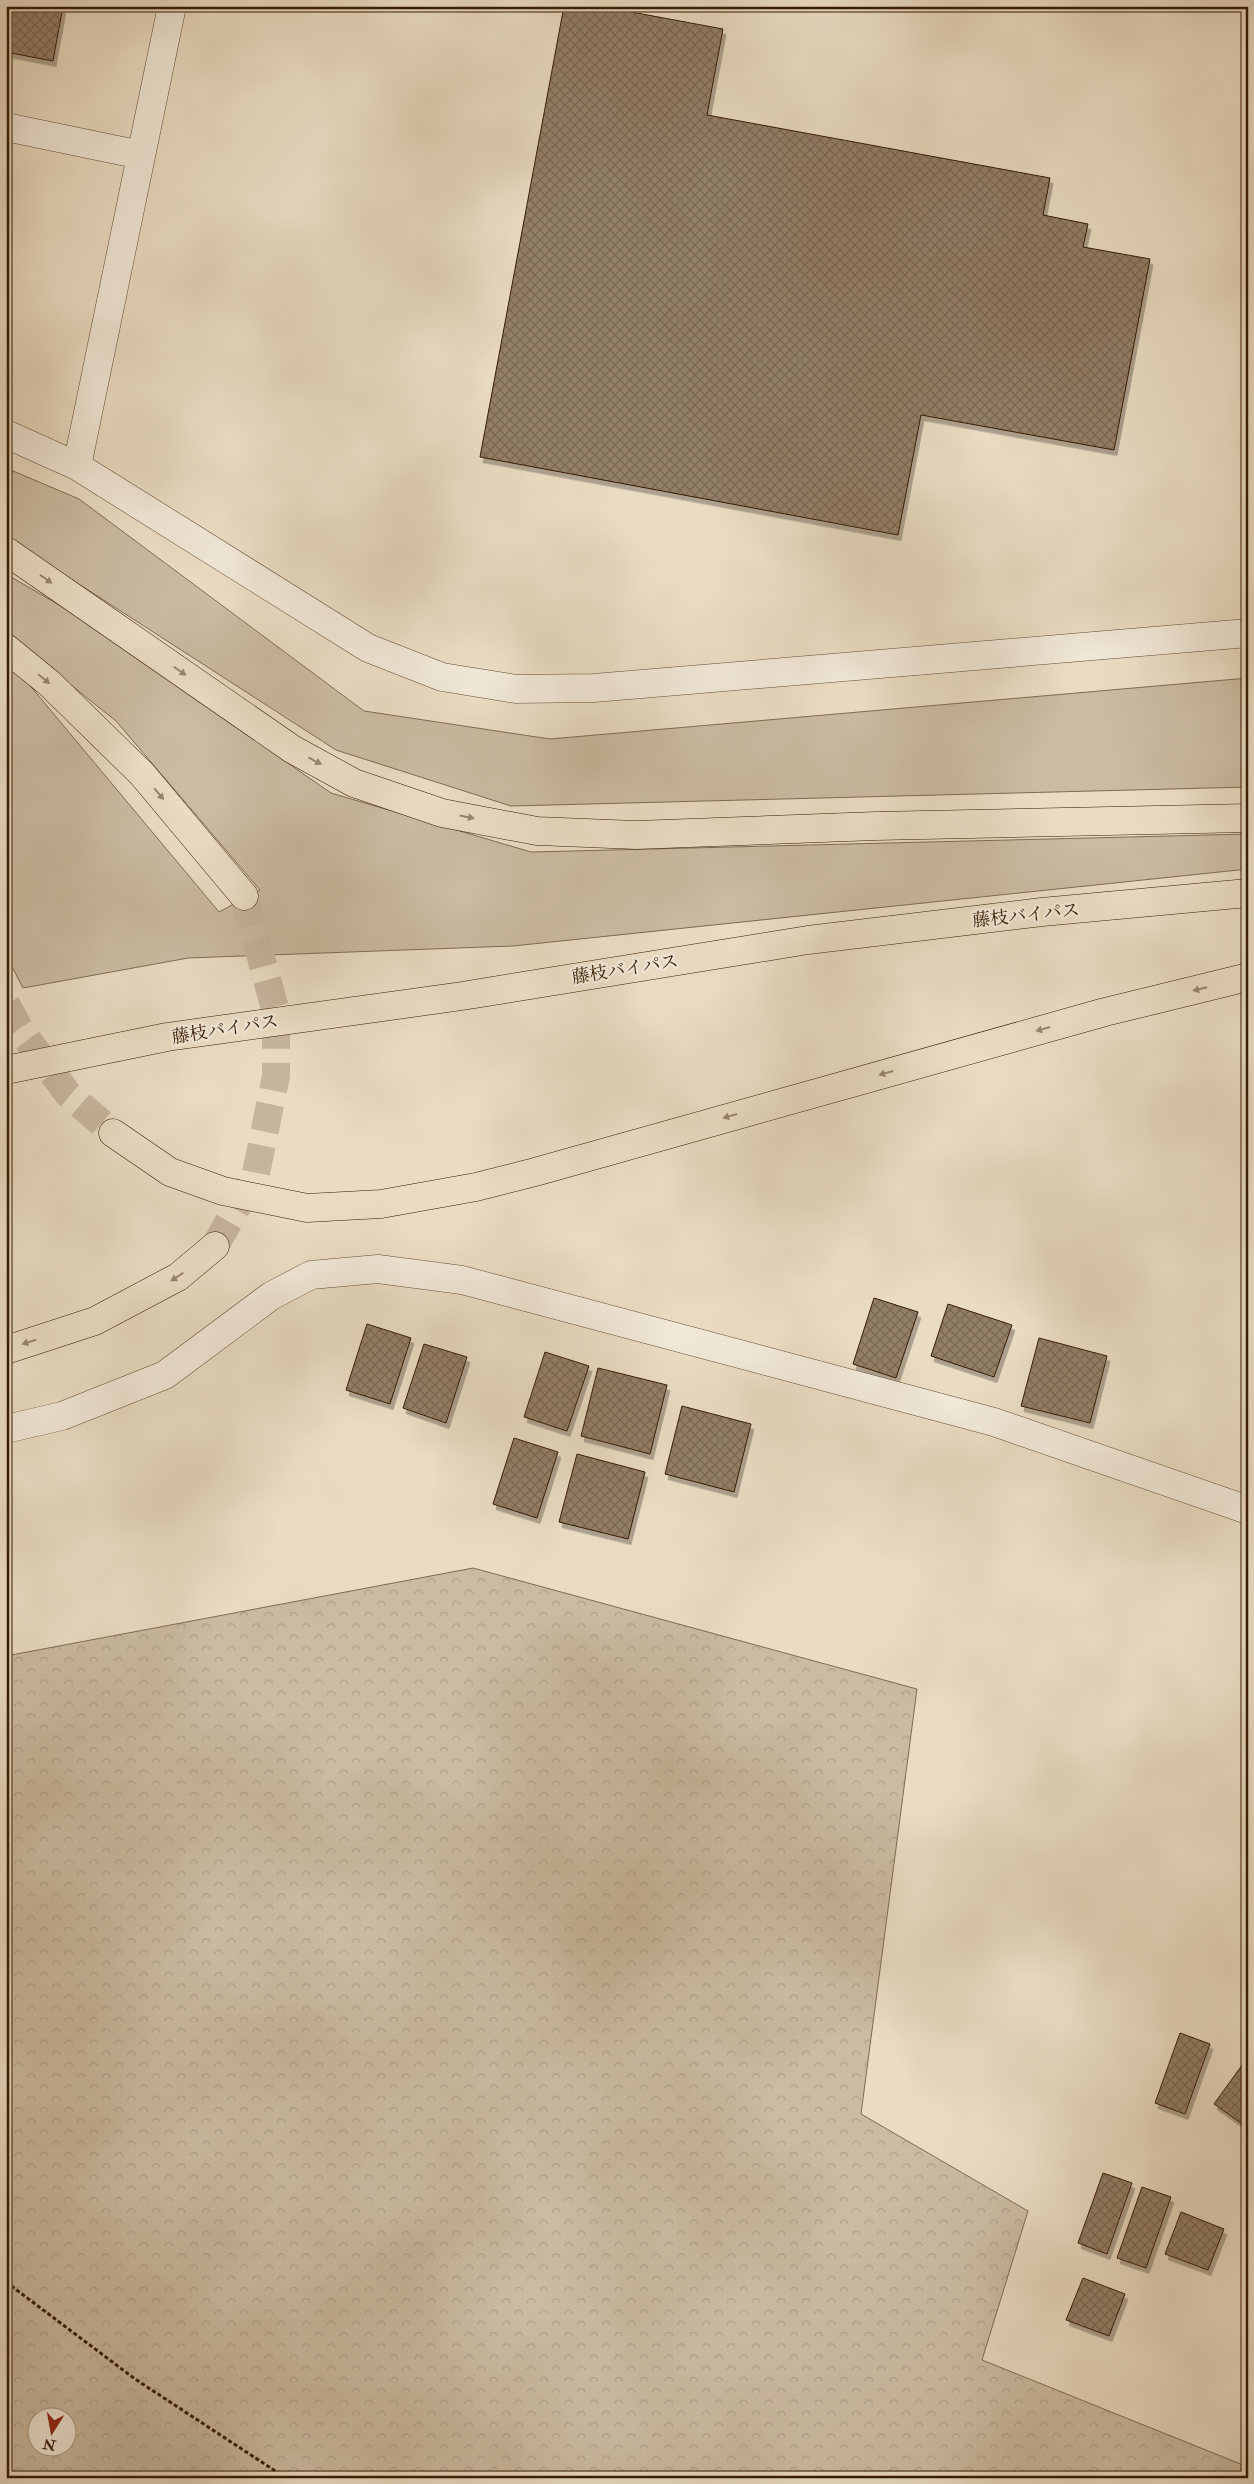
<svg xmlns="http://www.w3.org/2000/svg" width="1254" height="2484" viewBox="0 0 1254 2484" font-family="'IM FELL Double Pica','Noto Serif JP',serif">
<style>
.green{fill:#cbbba2;stroke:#806b52}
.forest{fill:url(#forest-crowns);stroke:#806b52;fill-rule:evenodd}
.building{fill:url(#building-cross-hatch);stroke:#351b03;filter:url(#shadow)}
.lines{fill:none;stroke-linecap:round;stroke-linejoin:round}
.highway-tunnel{stroke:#c6b59d;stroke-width:28;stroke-dasharray:28 14;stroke-linecap:butt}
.minor-casing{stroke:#624b33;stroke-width:29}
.highway-casing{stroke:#351b03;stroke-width:29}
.path{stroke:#351b03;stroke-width:3;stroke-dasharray:4 2.5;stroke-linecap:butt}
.minor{stroke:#f1e8d8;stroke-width:28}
.highway{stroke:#eadcc3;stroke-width:28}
.oneway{fill:#99856d}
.labels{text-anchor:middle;stroke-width:4.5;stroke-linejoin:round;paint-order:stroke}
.street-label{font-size:18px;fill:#351b03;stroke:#f1e8d8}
</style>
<defs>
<pattern id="forest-crowns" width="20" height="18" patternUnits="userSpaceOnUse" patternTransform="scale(1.25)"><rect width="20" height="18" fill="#cbbba2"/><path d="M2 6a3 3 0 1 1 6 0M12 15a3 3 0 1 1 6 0" fill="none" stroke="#afa08a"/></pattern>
<pattern id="building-cross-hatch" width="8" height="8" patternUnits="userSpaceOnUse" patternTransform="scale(1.25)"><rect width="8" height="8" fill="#937f67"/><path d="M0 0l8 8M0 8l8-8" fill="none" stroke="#796753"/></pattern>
<filter id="shadow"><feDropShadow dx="3" dy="5.5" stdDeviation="0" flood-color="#0004"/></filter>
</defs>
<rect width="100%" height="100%" fill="#eadcc3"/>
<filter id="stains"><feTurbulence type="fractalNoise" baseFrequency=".004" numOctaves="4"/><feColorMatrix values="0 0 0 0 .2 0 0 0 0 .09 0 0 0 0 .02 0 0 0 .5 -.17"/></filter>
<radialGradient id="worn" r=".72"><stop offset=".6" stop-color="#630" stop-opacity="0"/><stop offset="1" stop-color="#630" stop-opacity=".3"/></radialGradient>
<path class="green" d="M6,468L79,499L364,711L550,739L1248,678V787L511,806L336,750L6,537Z
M6,574L66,609L331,793L531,852L1248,834V869L513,946L188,958L23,988L6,955V666L22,676L219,912L260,890L116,721L6,633Z"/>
<path class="forest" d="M473,1568L917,1689L861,2114L1028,2211L982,2360L1248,2467V2478H6V1656ZM38,2416H68V2446H38Z"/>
<path class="building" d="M6,6H63L53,61L6,52Z
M564,6H599L723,29L707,115L1050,178L1043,215L1088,224L1083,247L1150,259L1114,450L921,415L898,535L480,457Z
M874,1298L918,1312L896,1378L853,1364Z
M948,1304L1012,1325L994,1377L931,1356Z
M367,1324L411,1338L390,1404L346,1390Z
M1039,1338L1107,1356L1090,1423L1021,1406Z
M424,1344L467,1357L446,1423L403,1408Z
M545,1352L589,1366L567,1431L524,1417Z
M598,1368L667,1385L650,1454L581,1436Z
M682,1406L751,1424L734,1492L665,1474Z
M514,1438L558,1452L537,1518L493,1504Z
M577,1454L645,1472L628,1539L559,1522Z
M1180,2033L1210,2044L1185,2114L1155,2103Z
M1248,2057V2128L1214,2104Z
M1103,2173L1132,2183L1107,2254L1078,2243Z
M1142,2187L1171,2197L1146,2268L1117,2258Z
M1181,2212L1224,2229L1208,2270L1165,2254Z
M1083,2278L1125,2294L1109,2336L1066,2320Z"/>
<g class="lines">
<path class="highway-tunnel" d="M6,1004L19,1028L68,1094L113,1133
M215,1246L256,1173L276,1076V1012L244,896"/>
<g class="minor-casing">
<path id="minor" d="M6,127L141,155
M6,434L77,466L368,648L442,677L516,689L594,688L1248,633
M77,466L172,6
M6,1429L62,1416L165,1375L271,1296L311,1275L378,1269L462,1280L994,1422L1248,1510"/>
</g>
<g class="highway-casing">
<path id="highway" d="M6,551L292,749L354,783L442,813L537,831L636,835L876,826L1248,818
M6,648L49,683L142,774L244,896
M6,1070L167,1037L462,996L808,940L1042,912L1248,893
M113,1133L170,1172L223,1191L307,1208L381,1204L476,1187L535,1172L1105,1012L1248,977
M6,1350L95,1321L178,1277L215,1246"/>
</g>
<path class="path" d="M6,2282L135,2379L286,2478"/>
<use href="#minor" class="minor"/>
<use href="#highway" class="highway"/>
</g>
<defs><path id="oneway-solid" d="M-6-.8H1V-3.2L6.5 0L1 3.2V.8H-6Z" transform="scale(1.25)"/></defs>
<g class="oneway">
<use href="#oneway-solid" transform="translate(46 579) rotate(35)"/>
<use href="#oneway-solid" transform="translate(180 671) rotate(35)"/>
<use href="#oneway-solid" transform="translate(44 679) rotate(40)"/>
<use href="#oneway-solid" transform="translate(315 761) rotate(28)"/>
<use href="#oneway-solid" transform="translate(159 794) rotate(50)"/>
<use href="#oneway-solid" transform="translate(467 817) rotate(11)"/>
<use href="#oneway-solid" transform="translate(1200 989) rotate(167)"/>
<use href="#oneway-solid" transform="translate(1043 1029) rotate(164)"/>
<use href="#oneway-solid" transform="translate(886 1073) rotate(164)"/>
<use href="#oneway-solid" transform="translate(730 1116) rotate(164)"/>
<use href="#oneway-solid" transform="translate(177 1277) rotate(147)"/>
<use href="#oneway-solid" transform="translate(29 1342) rotate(162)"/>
</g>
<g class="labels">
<g class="street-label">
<text transform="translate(1026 915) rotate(-6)" y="6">藤枝バイパス</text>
<text transform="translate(625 969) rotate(-9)" y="6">藤枝バイパス</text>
<text transform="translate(225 1029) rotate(-9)" y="6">藤枝バイパス</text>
</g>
</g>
<rect width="1254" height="2484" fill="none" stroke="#eadcc3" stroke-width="25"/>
<rect x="8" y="8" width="1239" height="2469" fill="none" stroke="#351b03" stroke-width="2.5"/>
<rect x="12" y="12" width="1229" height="2459" fill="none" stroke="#351b03"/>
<g transform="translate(52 2432) rotate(191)"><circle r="24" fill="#f1e8d8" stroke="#a69683"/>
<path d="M0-4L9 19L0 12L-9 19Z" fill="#8f2418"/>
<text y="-8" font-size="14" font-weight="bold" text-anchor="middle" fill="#351b03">N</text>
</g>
<rect width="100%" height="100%" filter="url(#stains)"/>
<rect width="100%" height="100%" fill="url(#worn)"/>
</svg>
